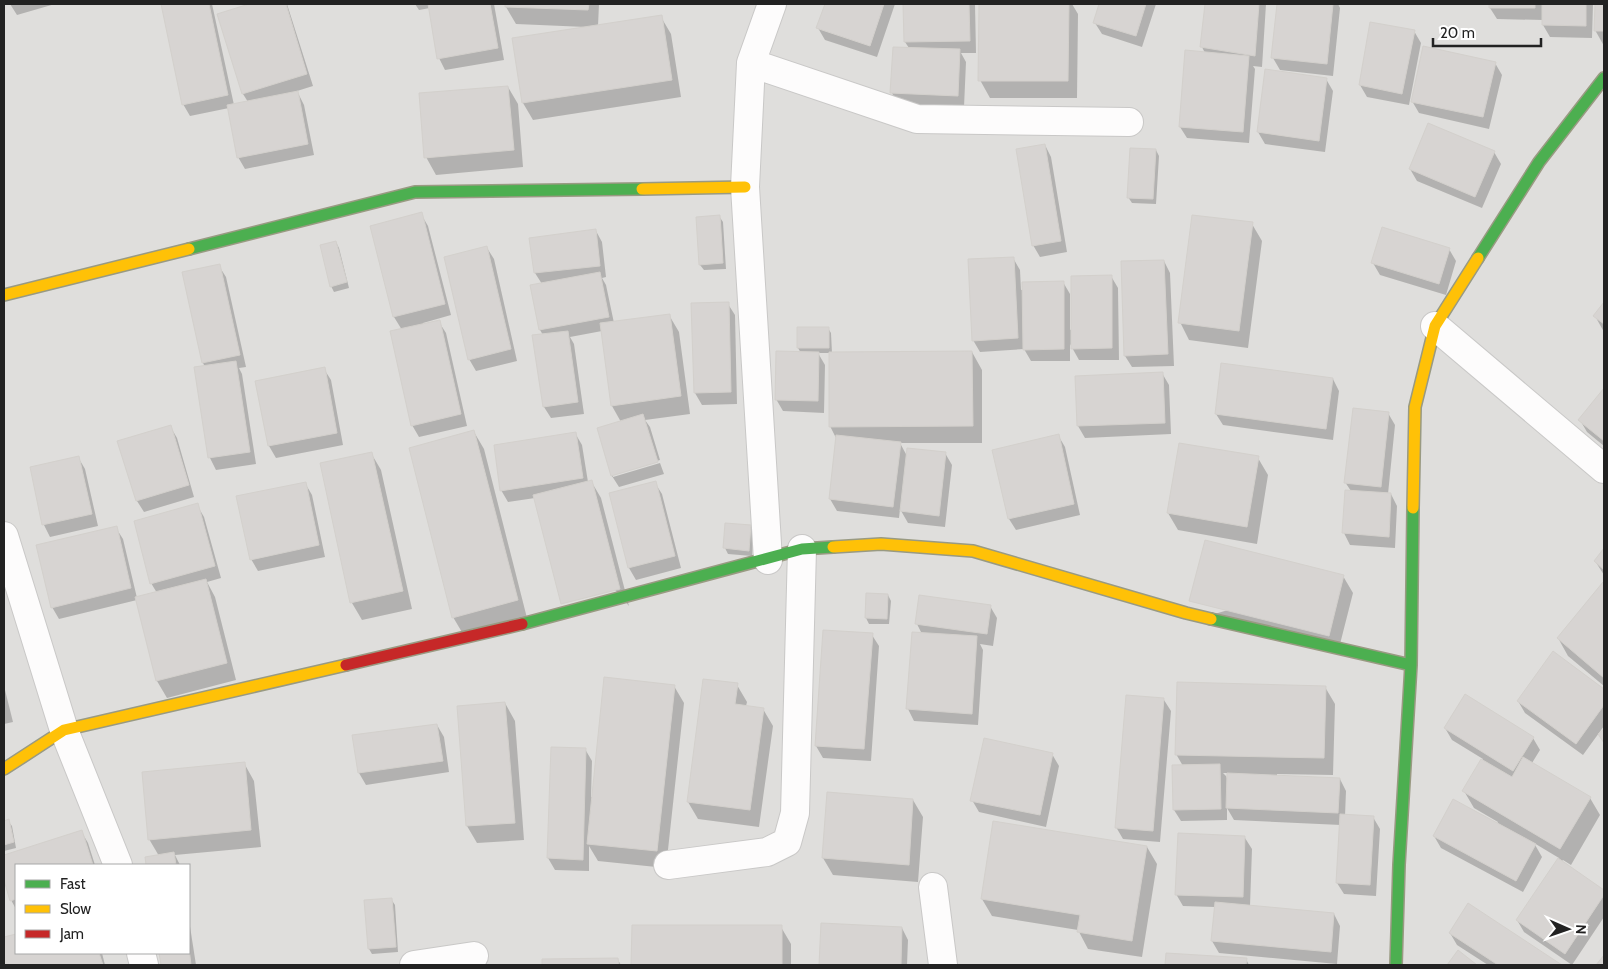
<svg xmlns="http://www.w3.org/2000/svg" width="1608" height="969" viewBox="0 0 1608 969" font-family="Cabin,sans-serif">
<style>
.residential{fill:#dfdedc;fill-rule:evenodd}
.shadow{fill:#0003;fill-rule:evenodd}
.building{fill:#d7d4d2;stroke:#d3d0cc}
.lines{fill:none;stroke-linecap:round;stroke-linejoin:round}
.street-casing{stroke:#c9c8c7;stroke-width:30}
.fast-casing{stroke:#999a82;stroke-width:14}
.slow-casing{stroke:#999a82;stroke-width:14}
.jam-casing{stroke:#999a82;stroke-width:14}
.street{stroke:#fdfcfc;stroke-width:28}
.fast{stroke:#4caf50;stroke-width:11}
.slow{stroke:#ffc107;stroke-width:11}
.jam{stroke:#c62828;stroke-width:11}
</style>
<rect width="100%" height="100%" fill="#f0eeeb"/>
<path class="residential" d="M4,4H1604V965H4ZM16,865H189V953H16Z"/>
<path class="shadow" d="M10,4H55L17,15Z
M162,4H212L234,105L248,102L243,94L219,14L253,4H287L313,86L297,91L304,105L314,155L245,169L238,157L229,108L190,116L183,104Z
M415,4H494L504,60L445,70L439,58L430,8L419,10Z
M506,4H599L598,26L661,17L671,34L681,97L533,120L523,103L514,39L586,27L516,24L506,7Z
M826,4H895L877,57L825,40L818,28Z
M905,4H975L976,53H961L966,62L964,107L898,105L892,93L909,48L905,42Z
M980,4H1072L1078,14L1077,98H990L980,80Z
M1100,4H1156L1142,47L1102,34L1095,23Z
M1207,4H1266L1262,67L1253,66L1255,69L1249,143L1187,138L1180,127L1205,53L1202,47Z
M1279,4H1338L1340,8L1333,76L1280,70L1273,58Z
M1490,4H1593L1592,38L1550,37L1543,25V20L1497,19L1490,8Z
M1596,4H1604V46L1595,30Z
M1414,31L1421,43L1409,105L1367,97L1360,85Z
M1495,63L1502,75L1489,129L1419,113L1412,101Z
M1326,79L1333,91L1325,152L1265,144L1258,132Z
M508,87L518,104L523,167L436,175L426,157Z
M1045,145L1051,157L1067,252L1040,257L1033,245Z
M1156,150L1159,156L1156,204L1132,203L1128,197Z
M1494,152L1501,164L1482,208L1417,181L1410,169Z
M421,214L428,226L451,315L423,323V325L439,322L446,333L467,426L419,437L412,425L402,330L394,317L372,227Z
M719,216L723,222L726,269L704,270L700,265Z
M1252,224L1262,241L1248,348L1189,340L1180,322Z
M596,231L602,242L606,277L602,278L606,285L614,323L669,315L679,332L690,414L645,420L650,427L660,460L613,474V477L660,463L664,474L619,487L612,476L621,422L612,406L602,331L570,337L574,344L584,414L551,418L544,407L543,335L540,330L542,284L535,273L531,239Z
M336,242L339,248L349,288L334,292L331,286Z
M487,248L494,259L517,361L476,371L469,359Z
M1449,249L1456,261L1446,295L1380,275L1373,263Z
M1013,258L1020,270L1021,290L1063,282L1070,294V330L1072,329L1111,276L1118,288L1119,360H1079L1070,344V361H1031L1024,349L980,352L973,340Z
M1164,261L1170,273L1174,366L1132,367L1125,356Z
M219,266L226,277L246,367L239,368L242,374L256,464L216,470L210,458L196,368L205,367L203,363Z
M728,304L735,315L737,404L702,405L695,393Z
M1604,304V332L1595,316Z
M828,328L831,333L832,353L972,352L982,370V443H900L907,456L945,453L952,465L945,527L908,523L900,509L899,518L837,511L830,499L836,438L830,426V353H818L825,365L824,413L783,411L776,399L801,353L798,348Z
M324,369L331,380L343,445L276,458L269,446L257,382Z
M1162,373L1169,385L1171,434L1085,438L1078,426Z
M1333,379L1339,391L1333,440L1223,425L1216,414Z
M1604,390V446L1587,432L1580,420Z
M1388,413L1395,425L1388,494H1391L1397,506L1395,548L1350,545L1344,533L1351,491L1345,482Z
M170,426L177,438L194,497L144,512L137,501Z
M474,432L484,449L527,618L463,634L453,617Z
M575,433L582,445L588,482L591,481L601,498L629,606L535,498L508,502L501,490Z
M1058,435L1065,447L1080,515L1016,530L1009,519Z
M371,453L381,470L412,609L362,620L352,603L322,464Z
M78,457L85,469L98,526L50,537L44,525L31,468Z
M1258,458L1268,475L1257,544L1178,530L1168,513Z
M305,483L312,495L325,557L258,571L251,559Z
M655,483L662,494L681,568L636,580L629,568L611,494Z
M197,505L204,517L221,578L207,582L215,597L236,680L167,698L157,681L137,600L59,619L52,607L116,528L123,539L137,598L157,593L151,583Z
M751,526L754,532L752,556L728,554L725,548Z
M1604,550V575L1595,561Z
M1343,576L1353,593L1338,652L1201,618Z
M1603,583L1604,585V686L1568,656L1558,638Z
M888,595L891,601L889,624H869L866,618Z
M990,606L997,618L993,646L980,644L983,650L978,725L914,721L908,709L922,634L917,624Z
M872,635L879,646L871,761L823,758L816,746Z
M1553,653L1604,690V726L1583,755L1525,713L1518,701Z
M737,685L747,702L746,706L763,709L773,726L759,827L698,819L688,802Z
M4,686L13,722L4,724Z
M674,686L684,703L666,868L598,861L589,846V871L555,870L548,858L585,749L592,761L591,797H593Z
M1325,687L1335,704L1333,775L1277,774V776L1340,779L1346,791L1345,816L1373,817L1380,829L1376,896L1344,894L1337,883L1341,825L1234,820L1227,808V820L1181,821L1174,810L1183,766L1176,754ZM1223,773H1229L1228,781L1226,776Z
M1164,700L1171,711L1160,842L1123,839L1116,827Z
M505,703L515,721L524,840L477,843L467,826L458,707Z
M437,725L444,737L449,772L366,785L359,773Z
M1445,728L1533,738L1540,750L1532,763L1590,798L1600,815L1571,865L1563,860L1561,862L1604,892V917L1572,965L1524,932L1517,920L1559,858L1534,843L1542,857L1523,892L1441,848L1434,836L1497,824L1498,822L1474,808L1464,791L1483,759L1452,740Z
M1052,754L1059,766L1046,827L979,812L972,800Z
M244,763L254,781L261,847L175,855L180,865H148L147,858L159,856L149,839Z
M828,793L913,800L923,817L918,882L833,875L823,858Z
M8,821L12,826L16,848L4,851V822Z
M81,831L88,843L95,865H16V909L11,900L4,876V856Z
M1245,838L1252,849L1250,906L1334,914L1340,926L1337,964L1219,953L1212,941L1215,907L1183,906L1176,894Z
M1147,847L1157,864L1142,957L1088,949L1078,930L992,916L982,899Z
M391,899L395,905L398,952L372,954L369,949Z
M1468,905L1559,965H1488L1457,945L1450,933Z
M189,920L196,965H163L161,953H189Z
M822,925L902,928L908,940L907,965H821Z
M633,926L781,927L791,944V965H633Z
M16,935V953H102L105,965H7L4,955V939Z
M1167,954L1246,959L1249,965H1166Z
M543,960H618L621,965H543Z"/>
<path class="building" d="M161,4H209L228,95L182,105Z
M249,4H286L307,74L242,94L217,14Z
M428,4H490L498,48L437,59Z
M505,4H589L588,10L505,7Z
M825,4H884L870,46L816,28Z
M903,4H969L970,41L904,42Z
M979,4H1069L1068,81H978Z
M1099,4H1146L1136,36L1093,23Z
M1205,4H1259L1255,56L1200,47Z
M1277,4H1333L1327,64L1271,58Z
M1489,4H1535V8H1489Z
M1542,4H1586V26L1542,25Z
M1595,4H1604V31H1594Z
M662,15L672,80L522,103L512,38Z
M1370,22L1415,30L1402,94L1359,85Z
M1423,46L1496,62L1483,117L1411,102Z
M893,47L960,49L958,96L890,93Z
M1185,50L1249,56L1243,132L1179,127Z
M1265,69L1327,78L1319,141L1257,132Z
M508,86L514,150L424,158L419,93Z
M298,91L308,144L237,158L227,105Z
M1428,123L1495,151L1475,197L1409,169Z
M1045,144L1061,241L1032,246L1016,149Z
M1130,148L1156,149L1153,199L1127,198Z
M422,212L445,304L393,317L370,226Z
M720,215L723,263L699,265L696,217Z
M1192,215L1253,222L1239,331L1178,323Z
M1382,227L1450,248L1439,284L1371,263Z
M596,229L600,266L534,273L529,238Z
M336,241L347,282L330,287L320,245Z
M487,246L511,349L468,360L444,257Z
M1014,257L1018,338L972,341L968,259Z
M1164,260L1168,354L1124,356L1121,261Z
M220,264L240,355L202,363L182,272Z
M600,272L609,317L539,330L530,285Z
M1112,275V348L1071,349V276Z
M1064,281V349L1023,350L1022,282Z
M729,302L731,392L694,393L691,303Z
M1604,302V324L1593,316Z
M670,314L681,396L611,406L600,323Z
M440,320L461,414L411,426L390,331Z
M797,327H829V348H797Z
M568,331L578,402L543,407L532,335Z
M776,351L819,352L818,401L775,400Z
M972,351L973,426L829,427V352Z
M236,361L250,452L208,458L194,367Z
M1221,363L1333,378L1326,429L1215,414Z
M325,367L337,433L268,446L255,381Z
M1163,372L1165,423L1077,426L1075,376Z
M1604,388V441L1578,420Z
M1353,408L1389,412L1381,487L1344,483Z
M643,414L658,462L611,476L597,428Z
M171,425L189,485L136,501L117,441Z
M474,430L518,600L452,618L409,448Z
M576,432L583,478L500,491L494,445Z
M1059,434L1074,504L1008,519L992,450Z
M836,435L901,442L893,507L829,499Z
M1179,443L1259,456L1247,527L1167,513Z
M907,448L946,452L939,516L900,511Z
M372,452L403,591L350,603L320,463Z
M79,456L92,514L42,525L30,467Z
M592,480L620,589L561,604L533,495Z
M656,481L675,556L628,568L609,493Z
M306,482L319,545L250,560L236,496Z
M1345,490L1391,493L1389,537L1342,533Z
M198,503L215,566L150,584L134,521Z
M725,523L751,525L749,551L723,548Z
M117,526L131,588L51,608L36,545Z
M1205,540L1344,575L1329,636L1189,601Z
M1604,548V570L1594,561Z
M206,579L227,663L156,681L135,597Z
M1603,582L1604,583V678L1557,638Z
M866,593L888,594L887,619L865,618Z
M919,595L991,605L987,634L915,624Z
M823,630L873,633L864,749L815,746Z
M912,632L977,636L972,714L906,709Z
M1553,651L1604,689V705L1576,744L1517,701Z
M604,677L675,685L657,851L587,844Z
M703,679L738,683L735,704L764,708L750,810L687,802Z
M1177,682L1326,686L1324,758L1175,755Z
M1465,694L1534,737L1513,771L1444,728Z
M1126,695L1164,698L1153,831L1115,828Z
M505,702L515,823L466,826L457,706Z
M437,724L443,761L358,773L352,735Z
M1604,729V743L1598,734Z
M984,738L1053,753L1040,815L970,801Z
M551,747L586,748L583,860L547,858Z
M1523,757L1591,797L1560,849L1462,791L1481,759L1512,777Z
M245,762L251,830L148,840L142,772Z
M1220,764L1221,809L1173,810L1172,765Z
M1227,773L1340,778L1338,813L1226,808Z
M827,792L913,799L909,865L822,858Z
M1453,799L1536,844L1516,881L1433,836Z
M1340,814L1374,816L1370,885L1336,883Z
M9,819L14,842L4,845V821Z
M993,821L1147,846L1132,941L1077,932L1080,915L981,899Z
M82,830L93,865H16V899L10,901L4,880V855Z
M1178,833L1245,836L1243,897L1175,895Z
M174,852L176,865H146L145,857Z
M1558,858L1604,890V895L1565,954L1516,920Z
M392,898L396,947L368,949L364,900Z
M1215,902L1334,913L1331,952L1211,941Z
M1468,903L1562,965H1498L1449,933Z
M821,923L902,927L901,965H819Z
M632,925H782V965H631Z
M16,934V953H99L103,965H5L4,960V937Z
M189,948L191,965H161L159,953H189Z
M1458,950L1477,965H1447Z
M1166,953L1247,958L1246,965H1165Z
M1604,955V965H1596Z
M618,958L619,965H542V959Z"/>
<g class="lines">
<g class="street-casing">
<path id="street" d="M751,63L917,119L1129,122
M1435,326L1604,469
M4,536L64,730L118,865
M768,560L745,187L751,63L772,4
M668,865L767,852L787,842L795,813L802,549
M933,887L943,965
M141,953L144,965
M414,965L474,956"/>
</g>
<g class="fast-casing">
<path id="fast" d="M189,249L415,192L642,189
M1478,258L1539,162L1604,78
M1211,619L1411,665
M522,624L802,549L833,547
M1396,965L1399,865L1411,665L1413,508"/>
</g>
<g class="slow-casing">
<path id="slow" d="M642,189L745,187
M4,295L189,249
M1413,508L1415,407L1435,326L1478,258
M833,547L881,544L973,551L1186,613L1211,619
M4,769L64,730L346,665"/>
</g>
<g class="jam-casing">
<path id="jam" d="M346,665L522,624"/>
</g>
<use href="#street" class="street"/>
<use href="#fast" class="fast"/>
<use href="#slow" class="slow"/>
<use href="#jam" class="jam"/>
</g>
<rect width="1608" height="969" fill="none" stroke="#222222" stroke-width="10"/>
<rect x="15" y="864" width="175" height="90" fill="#ffffff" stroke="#a7a7a7"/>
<rect x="25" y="880" width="25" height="8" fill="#4caf50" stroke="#a7a7a7"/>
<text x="60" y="889" font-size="15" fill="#222222">Fast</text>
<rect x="25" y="905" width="25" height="8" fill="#ffc107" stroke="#a7a7a7"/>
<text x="60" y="914" font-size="15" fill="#222222">Slow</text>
<rect x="25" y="930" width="25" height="8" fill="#c62828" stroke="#a7a7a7"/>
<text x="60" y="939" font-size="15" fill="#222222">Jam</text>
<g transform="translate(1568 929) rotate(92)" stroke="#ffffff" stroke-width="4" paint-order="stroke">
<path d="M0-4L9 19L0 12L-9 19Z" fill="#222222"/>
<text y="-8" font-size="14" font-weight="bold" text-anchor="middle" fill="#222222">N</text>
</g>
<path d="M1433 38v8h108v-8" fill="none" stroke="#222222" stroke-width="2.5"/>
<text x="1440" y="38" font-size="15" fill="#222222" stroke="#ffffff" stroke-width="4" paint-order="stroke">20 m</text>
</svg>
